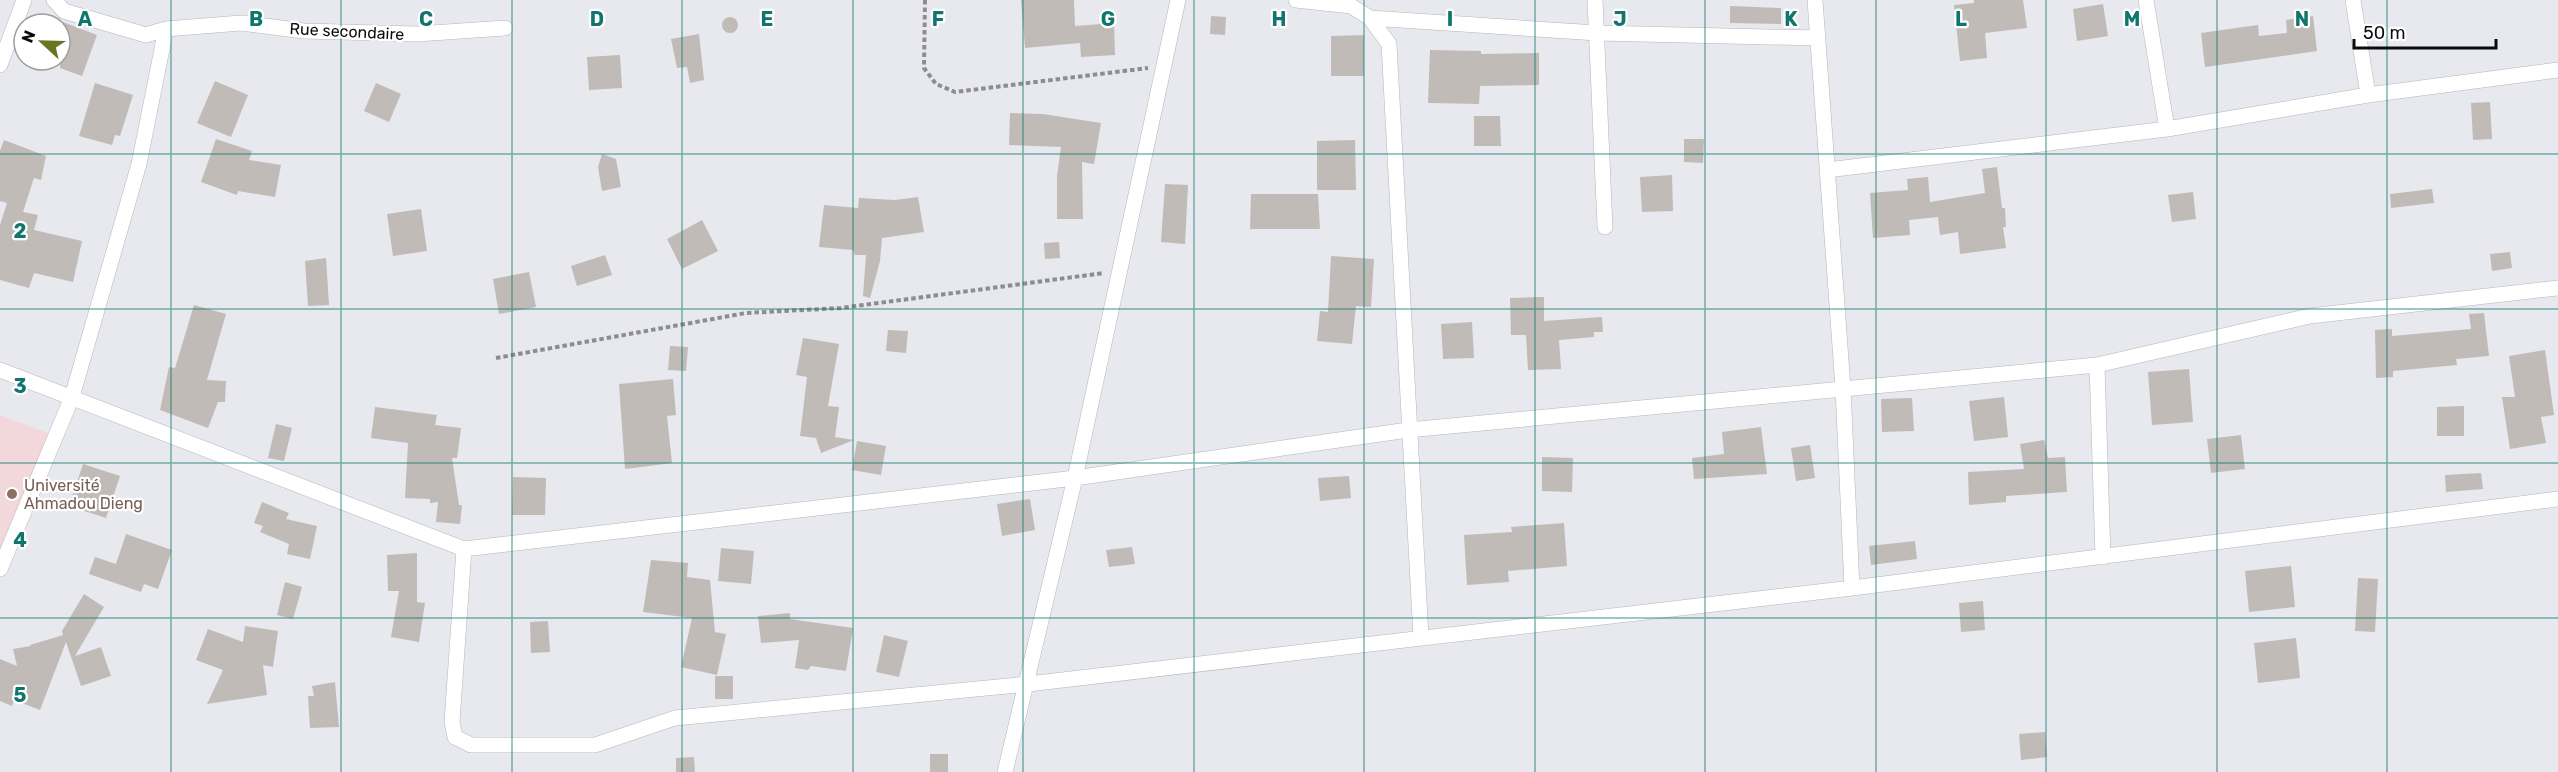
<svg xmlns="http://www.w3.org/2000/svg" width="2558" height="772" viewBox="0 0 2558 772" font-family="Rubik,sans-serif">
<style>
.education{fill:#f2d8db}
.building{fill:#c1bbb7}
.lines{fill:none;stroke-linecap:round;stroke-linejoin:round}
.street-casing{stroke:#b5b5bb;stroke-width:16}
.path{stroke:#8c8c91;stroke-width:4;stroke-dasharray:4.5 3;stroke-linecap:butt}
.street{stroke:#fff;stroke-width:15}
.grid{fill:none;stroke:#0f766e;stroke-width:1.5;stroke-opacity:0.55}
.education-dot{fill:#8d6e63;stroke:#fff;stroke-width:2}
.labels{text-anchor:middle;stroke-width:4.5;stroke-linejoin:round;paint-order:stroke}
.street-label{font-size:16px;fill:#0c0c0e;stroke:#fff}
.education-label{font-size:16px;fill:#785e54;stroke:#fff;text-anchor:start}
.grid-label{font-size:20px;text-anchor:middle;font-weight:bold;fill:#0f766e;stroke:#fff;stroke-width:4.5;stroke-linejoin:round;paint-order:stroke}
</style>
<rect width="100%" height="100%" fill="#e8e8ef"/>
<path class="education" d="M0,415L50,434L0,554Z"/>
<path class="building" d="M1021,0H1074L1075,26L1114,23L1115,55L1081,57L1080,43L1025,48Z
M1974,0H2023L2027,28L1985,33L1987,58L1960,61L1954,5L1974,3Z
M2103,4L2108,36L2077,41L2073,9Z
M1730,6L1781,8V24L1730,23Z
M1211,16L1226,17L1225,35L1210,34Z
M2313,16L2317,51L2205,67L2201,33L2258,25L2259,36L2287,33L2286,20Z
M722 25a8 8 0 1 1 16 0a8 8 0 1 1-16 0Z
M63,22L97,35L82,76L60,68V31Z
M699,34L704,80L690,83L687,67L677,68L671,39Z
M1364,35V76H1331V36Z
M1430,50L1481,51V54L1539,53V85L1480,86L1479,104L1428,103Z
M620,55L622,88L589,90L587,57Z
M215,81L248,95L231,137L197,123Z
M95,83L133,95L120,136L115,135L112,145L79,136Z
M376,83L401,94L389,122L364,111Z
M2490,102L2492,139L2473,140L2471,103Z
M1010,113L1043,114L1101,123L1094,164L1082,162L1083,219H1057V176L1061,147L1009,145Z
M1474,116H1500L1501,146H1474Z
M216,139L252,151L249,160L281,165L275,197L238,191L237,195L201,182Z
M1684,139H1704L1703,163L1684,162Z
M4,140L46,156L41,180L34,178L23,212L38,215L34,230L82,241L73,282L34,273L29,288L0,280V225L7,203L0,201V151Z
M1355,140L1356,190H1317V141Z
M602,154L616,159L621,187L602,191L598,167Z
M1997,167L2002,208H2005L2006,227H2003L2006,248L1960,254L1958,232L1940,235L1938,217L1909,220L1910,235L1873,238L1870,193L1908,190L1907,179L1928,177L1930,202L1985,193L1982,169Z
M1672,175L1673,211L1642,212L1640,177Z
M1165,184L1188,185L1185,244L1161,242Z
M2432,189L2434,203L2391,208L2390,194Z
M2193,192L2196,219L2172,222L2168,195Z
M1251,194H1318L1320,229H1250Z
M918,197L924,232L882,238L880,261L870,298L863,296L866,255H855L853,250L819,247L824,205L858,208L859,198L895,200Z
M421,209L427,251L393,256L387,214Z
M702,220L718,251L682,269L667,239Z
M1059,242L1060,258L1045,259L1044,243Z
M2510,252L2512,268L2492,271L2490,254Z
M605,255L612,275L577,286L571,266Z
M1331,256L1374,259L1371,307L1356,306L1352,344L1317,341L1320,311L1328,312Z
M326,258L329,305L308,306L305,261Z
M529,272L536,307L499,314L493,279Z
M1544,297V321L1602,317L1603,332H1594V337L1559,340L1561,369L1528,370L1526,335H1511L1510,298Z
M194,305L226,314L207,380L226,381L225,402H218L208,428L160,410L169,367L175,368Z
M2484,313L2489,356L2456,359L2457,365L2393,371V377L2376,378L2375,330L2392,329V336L2471,329L2469,314Z
M1472,322L1474,358L1443,359L1441,324Z
M888,330L908,331L906,353L886,351Z
M803,338L839,344L828,406L839,407L835,437L854,440L821,453L816,438L800,436L807,377L796,375Z
M670,346L688,347L686,371L668,370Z
M2545,350L2554,415L2541,417L2546,443L2510,449L2502,397H2515L2509,356Z
M2189,369L2193,422L2152,425L2148,372Z
M673,379L676,415L667,416L672,463L625,469L619,384Z
M2004,397L2008,437L1974,441L1969,401Z
M1912,398L1914,431L1882,432L1881,399Z
M2464,406V436H2437V407Z
M375,407L437,415L435,425L461,428L457,458H452L459,505H462L460,524L436,522L438,502L430,503V499L405,498L408,443L371,438Z
M276,424L292,428L284,461L268,458Z
M1761,427L1767,474L1694,479L1692,458L1724,454L1722,432Z
M2241,435L2245,469L2211,473L2207,439Z
M2044,440L2048,458L2065,457L2067,492L2006,496V502L1969,505L1968,472L2024,469L2020,444Z
M857,441L886,446L881,475L852,470Z
M1810,445L1815,478L1796,481L1791,448Z
M1542,457L1573,458L1572,492L1542,491Z
M83,464L120,476L106,518L69,506Z
M2481,473L2483,489L2446,492L2445,475Z
M1349,476L1351,498L1320,501L1318,478Z
M513,477L546,478L545,515H512Z
M1030,499L1035,530L1002,536L997,504Z
M262,502L289,513L286,519L317,526L310,559L287,554L289,544L260,532L263,526L254,523Z
M1564,523L1567,566L1508,571L1509,582L1467,585L1464,535L1512,532L1511,527Z
M126,534L172,550L158,589L144,584L141,592L89,574L95,557L116,564Z
M1915,541L1917,559L1871,565L1869,546Z
M1132,547L1135,564L1109,567L1106,550Z
M721,548L754,551L751,584L718,581Z
M417,553V602L425,603L419,642L391,637L399,591H388L387,555Z
M651,560L688,563L687,577L710,580L715,632L726,634L717,675L681,667L692,618L643,612Z
M2291,566L2295,607L2249,612L2245,571Z
M2358,578L2378,579L2375,632L2355,631Z
M285,582L302,587L293,619L277,615Z
M84,594L104,607L75,656L101,647L111,676L81,686L66,642L40,710L14,700L12,706L0,701V659L17,666L13,649L31,646L30,645L63,635L62,631Z
M1983,601L1985,630L1961,632L1959,603Z
M790,613V619L853,628L846,671L811,666L808,670L795,668L799,640L761,643L758,616Z
M548,621L550,652L531,653L530,622Z
M245,626L278,631L273,667L263,665L267,695L207,704L223,670L196,660L208,629L243,642Z
M884,635L908,641L899,677L876,672Z
M2296,638L2300,678L2258,683L2254,643Z
M715,676H733V699H715Z
M335,682L339,727L310,728L308,696H314L312,686Z
M2045,732L2047,757L2021,760L2019,734Z
M930,754H948V772H930Z
M694,757L695,772H676V758Z"/>
<g class="lines">
<g class="street-casing">
<path id="street" d="M54,0L64,11L146,35L166,29L241,23L304,31L417,34L505,28
M1296,0L1351,6L1370,18L1389,44L1421,638
M1595,0L1605,227
M1815,0L1843,388L1852,588
M2146,0L2167,129
M2353,0L2368,95
M1370,18L1597,33L1818,38
M0,65L24,0
M1827,170L2167,129L2368,95L2558,70
M2097,365L2103,557
M0,370L464,549L1075,478L1408,430L2097,365L2310,316L2558,288
M464,549L452,722L455,737L471,745H595L675,718L1028,684L1852,588L2558,499
M0,569L72,397L139,164L166,29
M1005,772L1075,478L1178,0"/>
</g>
<path class="path" d="M925,0L924,68L936,84L955,92L1148,68
M496,358L746,313L841,308L1104,273"/>
<use href="#street" class="street"/>
</g>
<path class="grid" d="M171,0V772M341,0V772M512,0V772M682,0V772M853,0V772M1023,0V772M1194,0V772M1364,0V772M1535,0V772M1705,0V772M1876,0V772M2046,0V772M2217,0V772M2387,0V772M0,154H2558M0,309H2558M0,463H2558M0,618H2558"/>
<circle class="education-dot" cx="12" cy="494" r="6"/>
<g class="labels">
<g class="street-label">
<text transform="translate(347 31) rotate(3)" y="6">Rue secondaire</text>
</g>
<g class="education-label">
<text x="24" y="491">Université<tspan x="24" dy="18">Ahmadou Dieng</tspan></text>
</g>
</g>
<g class="grid-label">
<text x="85" y="26">A</text>
<text x="256" y="26">B</text>
<text x="426" y="26">C</text>
<text x="597" y="26">D</text>
<text x="767" y="26">E</text>
<text x="938" y="26">F</text>
<text x="1108" y="26">G</text>
<text x="1279" y="26">H</text>
<text x="1450" y="26">I</text>
<text x="1620" y="26">J</text>
<text x="1791" y="26">K</text>
<text x="1961" y="26">L</text>
<text x="2132" y="26">M</text>
<text x="2302" y="26">N</text>
<text x="20" y="238">2</text>
<text x="20" y="393">3</text>
<text x="20" y="547">4</text>
<text x="20" y="702">5</text>
</g>
<g transform="translate(42 42) rotate(292)"><circle r="28" fill="#ffffff" stroke="#9e9e9f" stroke-width="1.5"/>
<path d="M0-4.5L10 22L0 15L-10 22Z" fill="#687623"/>
<text y="-9" font-size="16" font-weight="bold" text-anchor="middle" fill="#0c0c0e">N</text>
</g>
<path d="M2354 39v9h142v-9" fill="none" stroke="#0c0c0e" stroke-width="3"/>
<text x="2363" y="39" font-size="18" fill="#0c0c0e" stroke="#ffffff" stroke-width="4.5" paint-order="stroke">50 m</text>
</svg>
